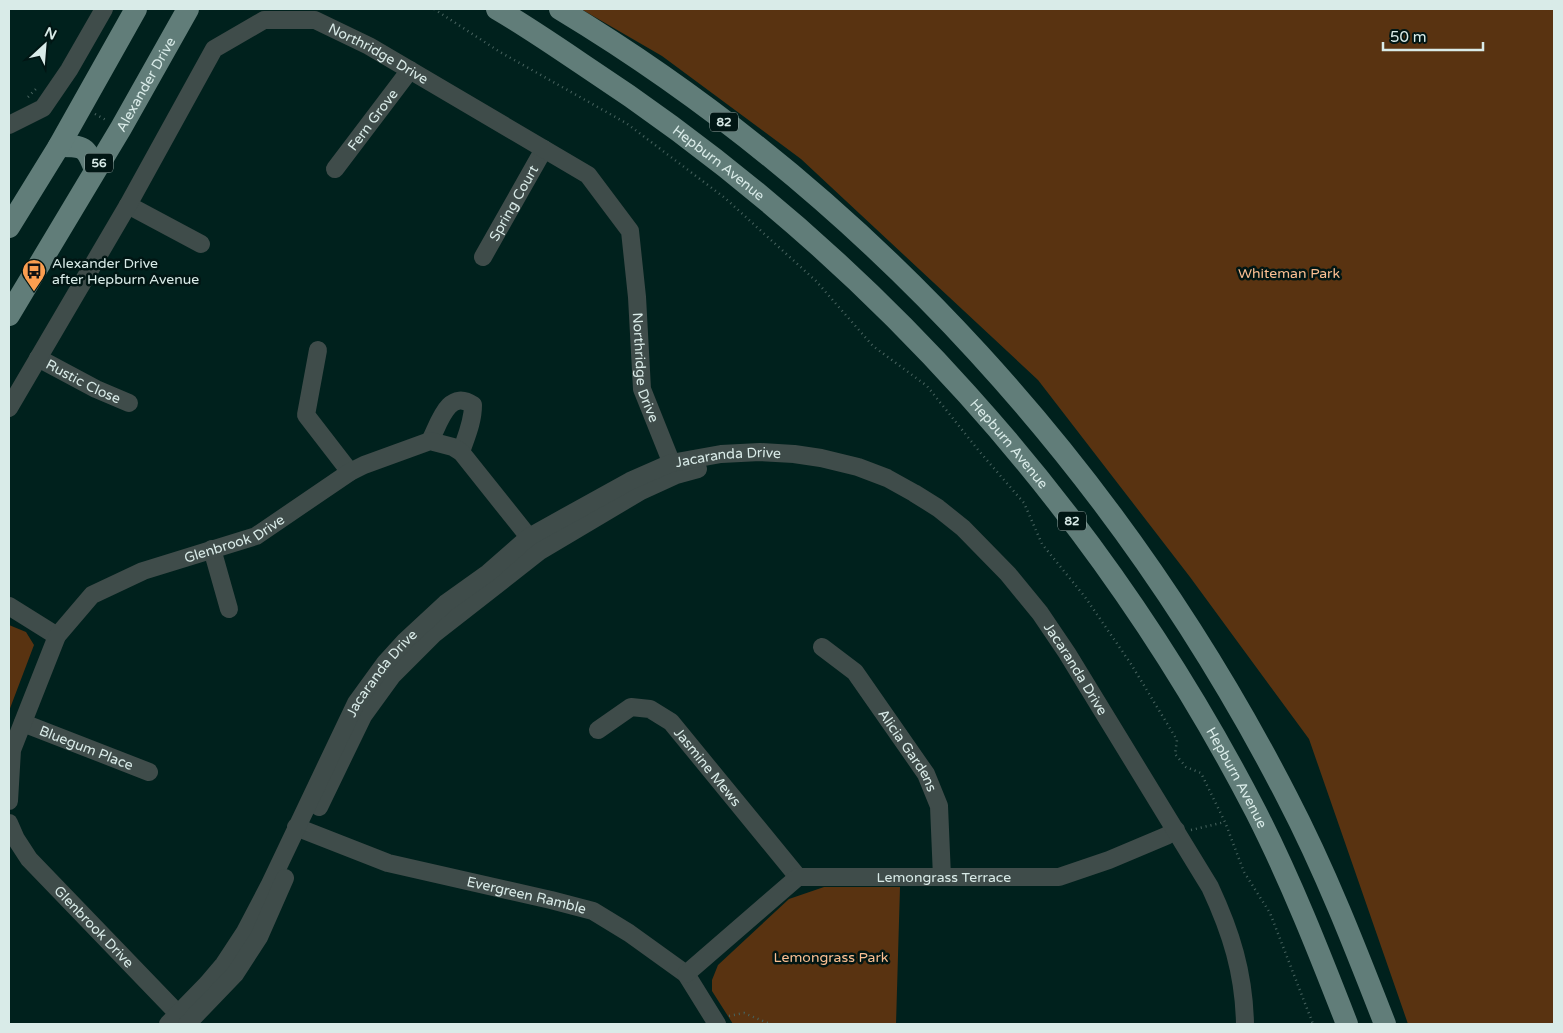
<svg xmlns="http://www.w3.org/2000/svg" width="1563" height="1033" viewBox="0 0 1563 1033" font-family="'Varela Round',sans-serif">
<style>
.green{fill:#593311}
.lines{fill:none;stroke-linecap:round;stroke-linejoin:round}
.path{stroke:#486460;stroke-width:2.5;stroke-dasharray:1 4;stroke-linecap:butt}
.minor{stroke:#3f4c4a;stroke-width:18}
.major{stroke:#617d79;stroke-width:22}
.labels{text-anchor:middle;stroke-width:5;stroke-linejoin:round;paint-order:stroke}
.shield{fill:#011614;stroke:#98aba8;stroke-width:1}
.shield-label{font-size:12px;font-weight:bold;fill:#d9ebe8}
.street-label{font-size:14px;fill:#d9ebe8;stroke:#011614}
.poi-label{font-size:14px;fill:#d9ebe8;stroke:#011614;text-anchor:start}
.park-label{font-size:14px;fill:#fabf92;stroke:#011614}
</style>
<rect width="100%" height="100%" fill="#00211d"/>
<path class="green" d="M581,9H1554V1024H1408L1309,739L1190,577L1038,380L801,159L662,56Z
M9,625L26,632L34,645L9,711Z
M824,887H900L896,1024H733L712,991V980L718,965L789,899Z"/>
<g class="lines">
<path class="path" d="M434,9L500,52L626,123L725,198L816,281L873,346L927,386L979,451L1024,503L1042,544L1085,597L1131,664L1177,740L1175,754L1186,767L1201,773L1225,822L1244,872L1270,913L1313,1024
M28,97L36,89
M95,114L106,120
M1191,830L1225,822
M729,1016L744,1013L770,1024"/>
<g class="minor">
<path d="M9,125L43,108L69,70L104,9"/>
<path id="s1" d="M335,169L410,70"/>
<path d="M128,205L201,244"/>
<path id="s2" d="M483,257L544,149"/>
<path d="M318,350L306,415L350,472"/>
<path id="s3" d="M38,358L96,389L129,403"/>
<path id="s4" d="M9,408L128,205L214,49L264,20H315L369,46L588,175L630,231L637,297L642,389L676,474"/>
<path d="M430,441C439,424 448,388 473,405C473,422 466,437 461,452"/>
<path d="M212,549L229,609"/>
<path d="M9,606L57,636"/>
<path id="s5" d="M822,647L855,672L926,774L939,806L942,877"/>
<path id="s6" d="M23,723L149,772"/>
<path id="s7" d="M598,730L631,707L650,709L671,722L798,877"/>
<path id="s8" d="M9,801L12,750L57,636L92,595L143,571L256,536L350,472L364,465L430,441L453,447L461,452L536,546"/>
<path d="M319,807L363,716L392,676L434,634L540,551L641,491L676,475L698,469"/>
<path id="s9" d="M9,823L16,839L29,859L187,1023"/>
<path id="s10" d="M296,827L388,863L551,900L593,911L629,933L686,974L717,1024"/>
<path id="s11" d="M686,974L798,877H1059L1109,860L1166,836L1176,830"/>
<path id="s12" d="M168,1024L207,984L224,964L245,932L269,886L356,703L385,663L405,641L446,603L488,573L529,537L630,481L671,463L721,454L760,452L794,454L821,458L858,467L887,478L914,493L938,508L963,528L1008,574L1040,613L1067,653L1210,887C1231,932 1244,973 1245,1024"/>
<path d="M187,1024L235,974L259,937L285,878"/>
</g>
<g class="major">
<path id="s13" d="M497,9C526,26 554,45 582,64C867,250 1100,510 1256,812C1291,881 1319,952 1347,1024"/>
<path d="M560,9C870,196 1122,476 1287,797C1325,870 1355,947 1385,1024"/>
<path d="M59,146C84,146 86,146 95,170"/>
<path d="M9,227L59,146L136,9"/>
<path id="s14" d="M9,315L121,128L188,9"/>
</g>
</g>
<defs>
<g id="bus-pin" transform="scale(1.25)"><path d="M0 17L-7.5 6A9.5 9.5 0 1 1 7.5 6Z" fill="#fb9e50" stroke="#011614"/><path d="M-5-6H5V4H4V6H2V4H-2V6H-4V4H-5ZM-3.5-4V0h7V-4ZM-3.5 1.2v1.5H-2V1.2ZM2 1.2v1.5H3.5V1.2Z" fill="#111"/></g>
</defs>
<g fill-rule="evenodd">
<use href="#bus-pin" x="34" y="271"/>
</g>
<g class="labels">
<g class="shield">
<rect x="710" y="112.5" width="28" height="19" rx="4"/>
<rect x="85" y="153.5" width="28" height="19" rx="4"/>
<rect x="1058" y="511.5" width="28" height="19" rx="4"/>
</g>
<g class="shield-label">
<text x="724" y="126">82</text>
<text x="99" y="167">56</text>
<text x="1072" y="525">82</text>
</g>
<g class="street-label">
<text dy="5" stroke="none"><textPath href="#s4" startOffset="594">Northridge Drive</textPath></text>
<text dy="5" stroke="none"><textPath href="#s14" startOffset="268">Alexander Drive</textPath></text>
<text dy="5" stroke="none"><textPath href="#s1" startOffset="62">Fern Grove</textPath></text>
<text dy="5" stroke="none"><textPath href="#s13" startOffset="270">Hepburn Avenue</textPath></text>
<text dy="5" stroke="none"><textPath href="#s2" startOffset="62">Spring Court</textPath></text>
<text dy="5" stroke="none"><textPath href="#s4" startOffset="1044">Northridge Drive</textPath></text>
<text dy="5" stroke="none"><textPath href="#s3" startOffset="51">Rustic Close</textPath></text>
<text dy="5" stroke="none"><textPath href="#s13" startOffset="675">Hepburn Avenue</textPath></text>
<text dy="5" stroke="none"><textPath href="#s12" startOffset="834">Jacaranda Drive</textPath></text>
<text dy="5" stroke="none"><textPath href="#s8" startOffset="381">Glenbrook Drive</textPath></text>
<text dy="5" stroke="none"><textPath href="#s12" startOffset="1269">Jacaranda Drive</textPath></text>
<text dy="5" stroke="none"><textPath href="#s12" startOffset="414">Jacaranda Drive</textPath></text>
<text dy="5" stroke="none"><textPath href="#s6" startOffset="68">Bluegum Place</textPath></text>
<text dy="5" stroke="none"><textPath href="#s5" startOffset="136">Alicia Gardens</textPath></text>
<text dy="5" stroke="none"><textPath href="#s7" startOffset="142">Jasmine Mews</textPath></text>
<text dy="5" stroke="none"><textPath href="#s13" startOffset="1080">Hepburn Avenue</textPath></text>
<text dy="5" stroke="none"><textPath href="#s11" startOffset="294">Lemongrass Terrace</textPath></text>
<text dy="5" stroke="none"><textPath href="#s10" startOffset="241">Evergreen Ramble</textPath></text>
<text dy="5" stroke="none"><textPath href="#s9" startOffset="135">Glenbrook Drive</textPath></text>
</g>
<g class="poi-label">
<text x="52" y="268">Alexander Drive<tspan x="52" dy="16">after Hepburn Avenue</tspan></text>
</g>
<g class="park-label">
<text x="1289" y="278">Whiteman Park</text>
<text x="831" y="962">Lemongrass Park</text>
</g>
</g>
<rect width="1563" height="1033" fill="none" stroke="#d9ebe8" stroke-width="20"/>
<g transform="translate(45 45) rotate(26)" stroke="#011614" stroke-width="4" paint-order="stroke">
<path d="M0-4L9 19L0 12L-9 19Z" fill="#d9ebe8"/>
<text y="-8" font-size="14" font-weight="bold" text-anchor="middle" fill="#d9ebe8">N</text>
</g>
<path d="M1383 42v8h100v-8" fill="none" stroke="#d9ebe8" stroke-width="2.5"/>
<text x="1390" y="42" font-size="15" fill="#d9ebe8" stroke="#011614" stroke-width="4" paint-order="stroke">50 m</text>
</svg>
